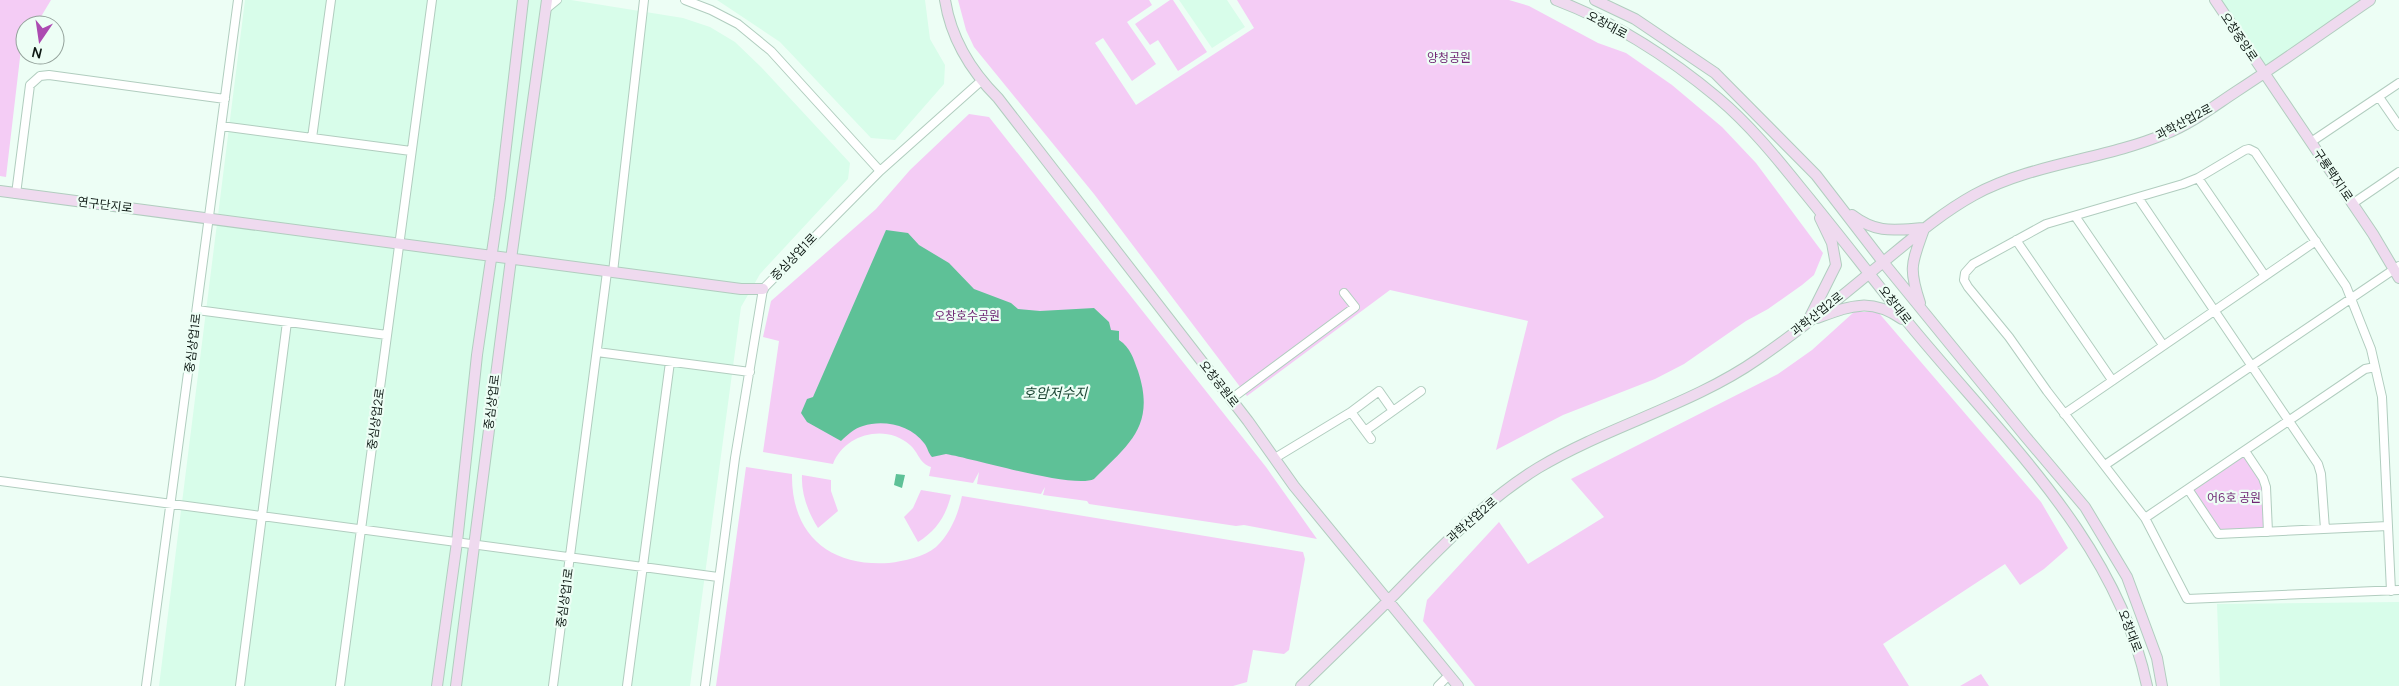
<svg xmlns="http://www.w3.org/2000/svg" width="2399" height="686" viewBox="0 0 2399 686" font-family="Manrope,'Noto Sans KR',sans-serif">
<style>
.built{fill:#d8fdea}
.green{fill:#f4ccf5}
.water{fill:#5ec197}
.lines{fill:none;stroke-linecap:round;stroke-linejoin:round}
.street-casing{stroke:#b1cdbf;stroke-width:10}
.secondary-casing{stroke:#b1cdbf;stroke-width:12}
.street{stroke:#fff;stroke-width:8}
.secondary{stroke:#efdaef;stroke-width:10}
.labels{text-anchor:middle;stroke-width:4.5;stroke-linejoin:round;paint-order:stroke}
.street-label{font-size:12px;fill:#0e1914;stroke:#edfef5}
.park-label{font-size:12px;fill:#702774;stroke:#edfef5}
.water-label{font-size:14px;font-style:italic;fill:#1d4735;stroke:#edfef5}
</style>
<rect width="100%" height="100%" fill="#edfef5"/>
<path class="built" d="M245,0H571L683,18L710,27L735,42L761,67L850,163L848,179L760,274L741,307L690,686H159Z
M717,0H925L930,39L945,65L944,84L895,140L871,138L780,42Z
M1179,0H1227L1245,27L1212,48Z
M2213,0H2372L2264,73Z
M2399,602V686H2220L2217,604Z"/>
<path class="green" d="M0,0H51L36,25H25V43L21,49L6,177L0,176Z
M958,0H1149L1152,5L1127,22L1156,64L1132,81L1103,38L1095,43L1136,105L1254,28L1237,0H1509L1529,6L1598,43L1626,53L1672,85L1722,127L1756,163L1823,253L1814,275L1802,285L1768,309L1746,321L1684,364L1655,379L1563,415L1496,450L1528,321L1390,290L1247,396L1094,194L974,47L966,30Z
M1170,0H1173L1207,52L1178,71L1158,40L1150,45L1135,24Z
M969,114L989,117L1266,467L1317,539L1244,525L1236,526L1089,504L1087,501L1043,495L1045,487L1041,494L977,484L979,472L973,483L929,476L931,467C919,463 919,453 910,445C886,423 844,434 833,464L763,452L779,341L763,337L771,301L876,209L910,170Z
M1854,312H1878L2041,502L2068,548L2044,569L2020,585L2005,564L1883,644L1909,686H1475L1423,621L1427,600L1499,522L1528,564L1604,517L1571,479L1778,374L1812,350Z
M2245,451L2263,478L2268,532L2218,534L2188,489Z
M746,467L792,474C791,535 830,567 889,563C904,561 924,557 936,547C950,534 958,515 962,496L1303,552L1305,559L1289,650L1284,654L1253,650L1247,682L1233,686H716Z
M802,475L831,480V491L838,511L818,528C808,512 801,494 802,475Z
M921,490L951,495C946,516 936,531 918,542L904,517L913,508Z
M1981,674L1989,686H1960Z"/>
<path class="water" d="M886,230L908,233L919,245L949,263L974,289L1011,303L1018,309L1040,311L1094,308L1109,322L1111,330L1119,331V340C1131,348 1133,358 1138,371C1156,426 1129,444 1094,479C1074,489 975,459 946,454L932,457C928,453 928,448 924,443C911,425 883,419 863,426C855,428 847,435 841,441L807,422L801,413L807,399L813,397Z
M896,474L905,475L902,488L894,485Z"/>
<g class="lines">
<g class="street-casing">
<path id="street" d="M685,0L711,10L738,24L771,51L880,171
M546,9L557,0
M2379,97L2399,126
M221,126L411,151
M312,138L331,0
M2311,142L2399,83
M2198,178L2265,276
M16,194L30,85L40,76L49,75L225,99
M2139,199L2318,464L2321,474L2325,529
M2352,204L2399,172
M2075,216L2163,345
M2016,240L2112,380
M613,272L644,0
M197,310L387,335
M597,352L750,372
M1231,399L1355,307L1344,293
M1351,412L1379,391L1393,411
M2064,414L2316,241
M1365,431L1421,391
M2245,451L2263,478L2266,487L2268,532
M1275,458L1351,412L1371,439
M2105,465L2399,266
M0,481L718,577
M2188,489L2218,534L2388,526
M2145,518L2365,369L2375,367
M2391,591L2382,397L2371,349L2346,286L2255,152L2249,149L2245,150L2198,178L2183,184L2046,224L1973,264L1965,273L1964,280L1968,287L2009,337L2047,391L2145,518L2187,599L2399,590
M146,686L238,0
M240,686L287,322
M340,686L432,0
M553,686L607,272
M627,686L670,362
M705,686L735,458L763,289L880,171L981,81
M1438,686L1449,675"/>
</g>
<g class="secondary-casing">
<path id="secondary" d="M945,0C951,38 971,71 998,98L1248,421L1294,486L1458,686
M1556,0C1614,22 1670,58 1718,98C1749,124 1775,156 1800,187C1837,232 1873,279 1910,325C2000,435 2117,541 2147,686
M1595,0L1635,19L1715,73L1816,175L1883,262L2025,436L2085,507L2127,577L2157,658L2162,686
M2215,0L2373,234L2399,278
M0,191L613,272L741,289H763
M1852,215C1877,234 1894,230 1924,228
M1920,303C1908,267 1912,263 1924,229
M1810,317L1836,265L1832,243L1820,218
M1817,318C1850,306 1870,297 1902,319
M437,686L457,542L477,355L500,198L523,0
M456,686L511,259L547,0
M1301,686C1332,656 1363,626 1393,596C1438,550 1483,502 1538,468C1608,426 1692,405 1758,359C1797,332 1835,302 1871,272C1905,245 1936,216 1974,195C2033,163 2103,160 2165,134C2191,124 2214,106 2237,91C2282,62 2326,30 2370,0"/>
</g>
<use href="#street" class="street"/>
<use href="#secondary" class="secondary"/>
</g>
<g class="labels">
<g class="street-label">
<text transform="translate(1607 25) rotate(28)" y="4">오창대로</text>
<text transform="translate(2239 37) rotate(56)" y="4">오창중앙로</text>
<text transform="translate(2184 122) rotate(-28)" y="4">과학산업2로</text>
<text transform="translate(2333 175) rotate(56)" y="4">구룡택지1로</text>
<text transform="translate(105 205) rotate(7)" y="4">연구단지로</text>
<text transform="translate(794 257) rotate(-46)" y="4">중심상업1로</text>
<text transform="translate(1895 305) rotate(52)" y="4">오창대로</text>
<text transform="translate(1817 314) rotate(-38)" y="4">과학산업2로</text>
<text transform="translate(193 343) rotate(-83)" y="4">중심상업1로</text>
<text transform="translate(1219 384) rotate(52)" y="4">오창공원로</text>
<text transform="translate(492 402) rotate(-83)" y="4">중심상업로</text>
<text transform="translate(376 419) rotate(-82)" y="4">중심상업2로</text>
<text transform="translate(1472 520) rotate(-41)" y="4">과학산업2로</text>
<text transform="translate(565 598) rotate(-82)" y="4">중심상업1로</text>
<text transform="translate(2130 631) rotate(69)" y="4">오창대로</text>
</g>
<g class="park-label">
<text x="1449" y="62">양청공원</text>
<text x="967" y="320">오창호수공원</text>
<text x="2234" y="502">어6호 공원</text>
</g>
<g class="water-label">
<text x="1055" y="398">호암저수지</text>
</g>
</g>
<g transform="translate(40 40) rotate(193)"><circle r="24" fill="#edfef5" stroke="#94a29b"/>
<path d="M0-4L9 19L0 12L-9 19Z" fill="#ac4ab1"/>
<text y="-8" font-size="14" font-weight="bold" text-anchor="middle" fill="#0e1914">N</text>
</g>
</svg>
